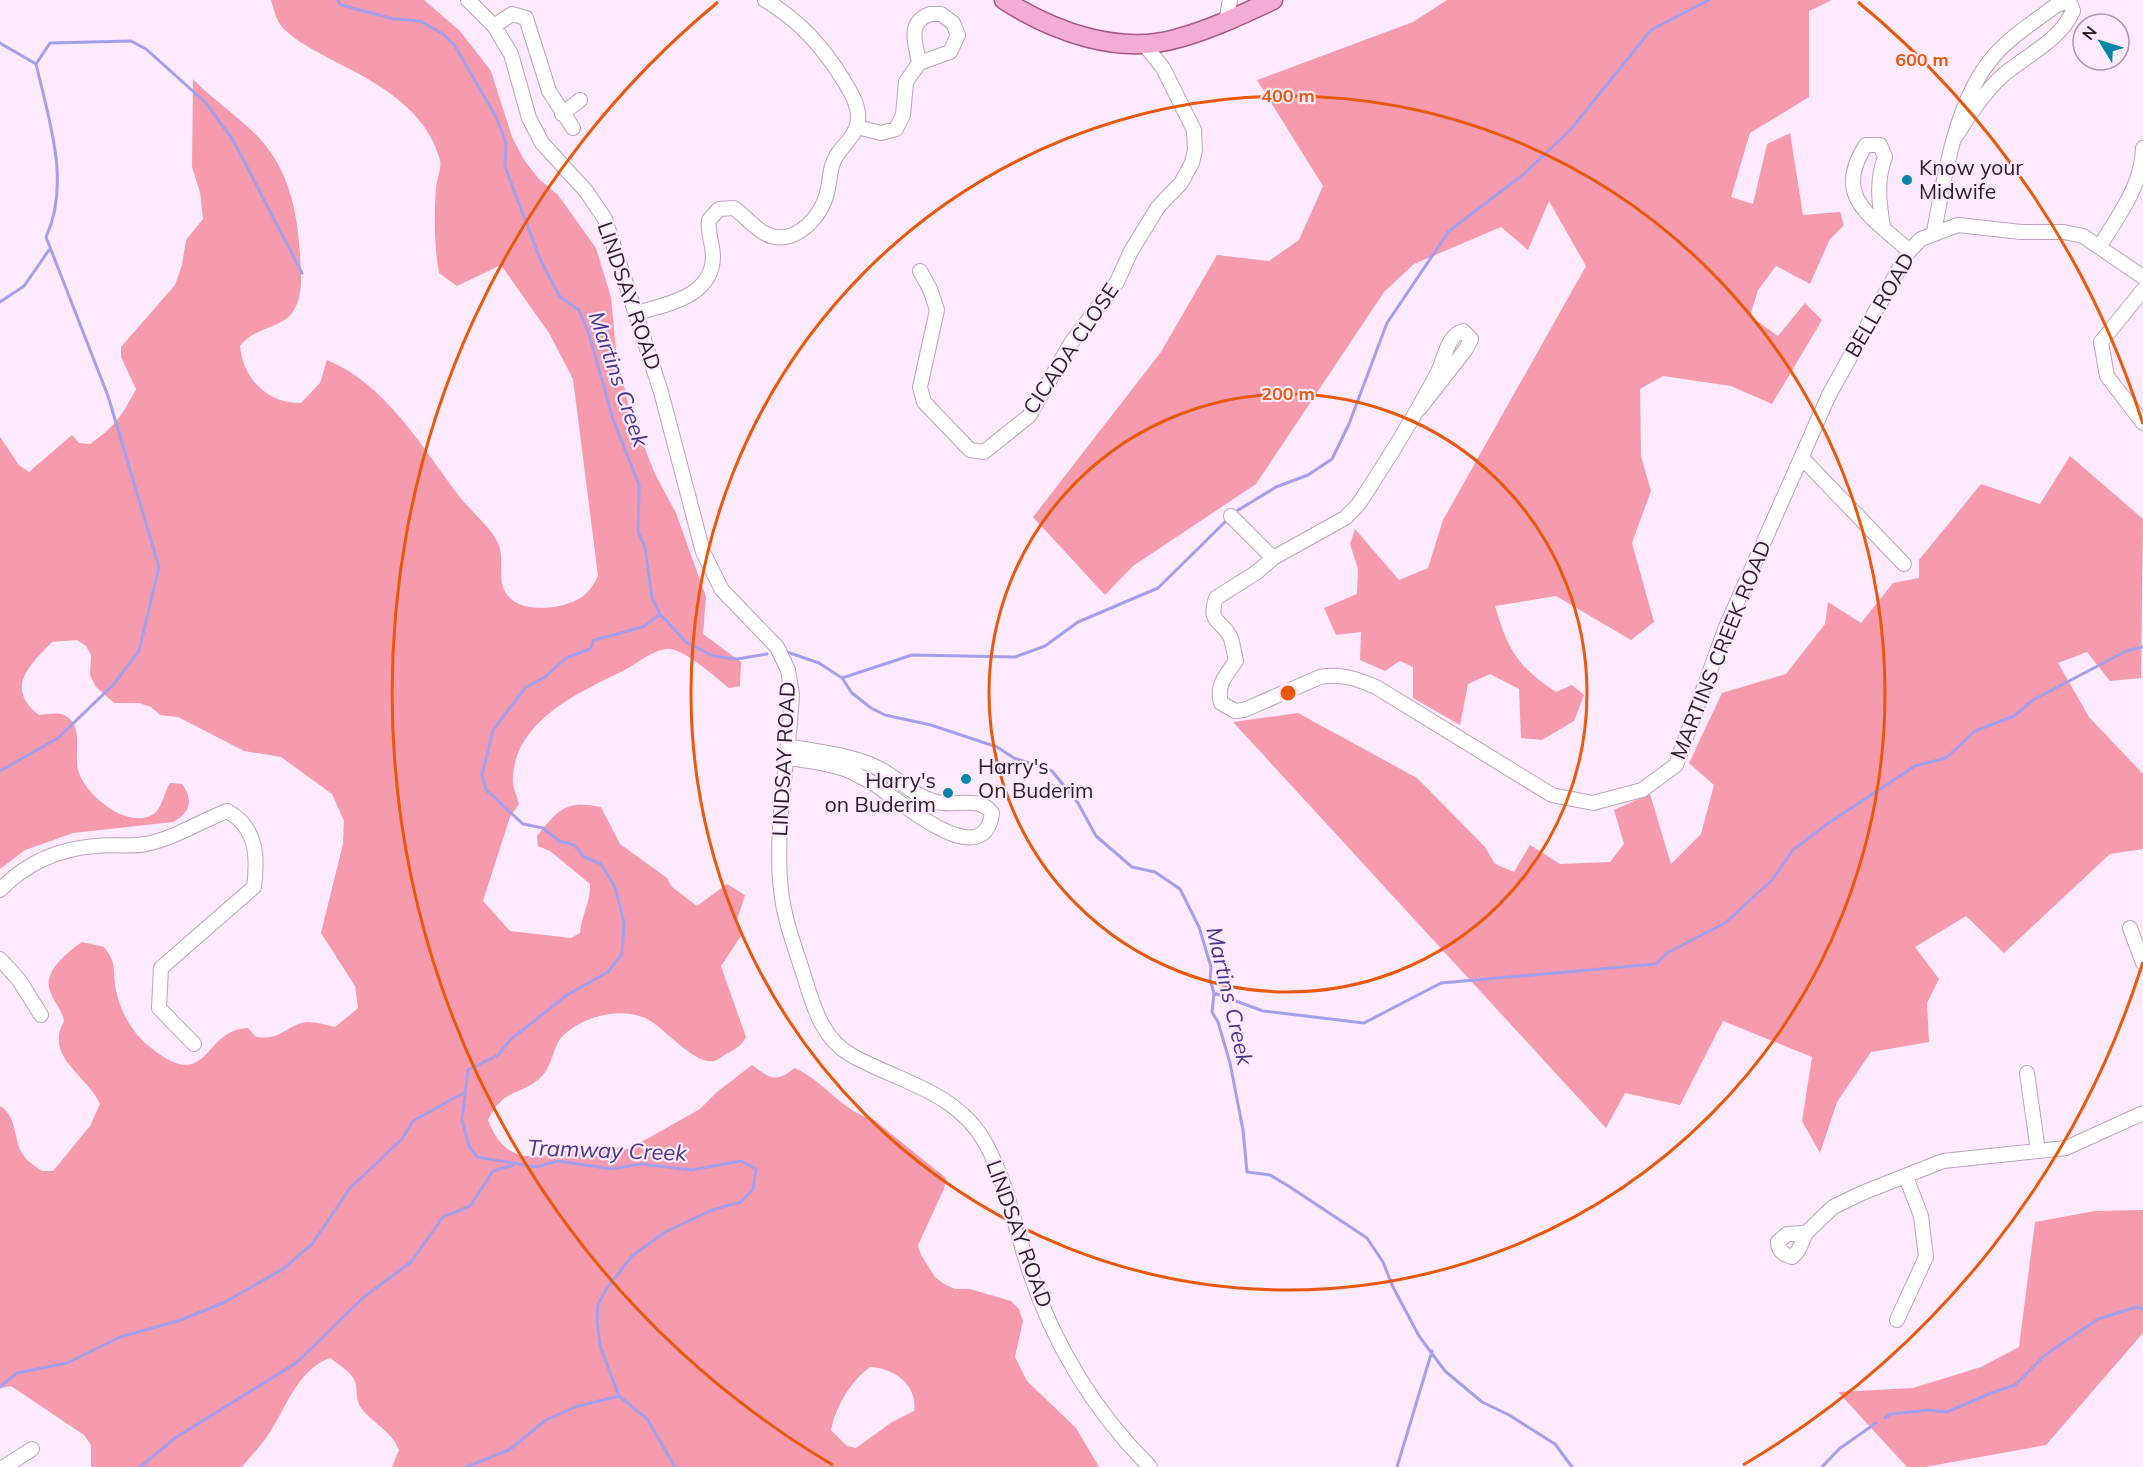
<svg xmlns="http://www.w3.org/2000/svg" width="2143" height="1467" viewBox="0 0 2143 1467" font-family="Mulish,sans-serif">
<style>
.forest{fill:#f59bad;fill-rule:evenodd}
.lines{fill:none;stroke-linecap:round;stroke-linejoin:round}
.stream{stroke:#a49fec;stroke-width:3}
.minor-casing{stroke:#baa4ba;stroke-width:16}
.major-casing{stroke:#a65784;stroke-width:21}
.minor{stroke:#fff;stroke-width:14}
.major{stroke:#f2add4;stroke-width:18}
.ring{fill:none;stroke:#e8590c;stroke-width:3}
.poi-dot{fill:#0885a9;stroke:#fdeafd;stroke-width:2}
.labels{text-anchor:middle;stroke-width:4.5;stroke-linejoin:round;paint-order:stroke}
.poi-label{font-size:21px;fill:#271e26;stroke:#fdeafd;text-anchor:start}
.street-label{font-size:21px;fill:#271e26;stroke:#fdeafd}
.water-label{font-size:22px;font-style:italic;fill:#44358d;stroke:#fdeafd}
.centre{fill:#e8590c;stroke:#fdeafd;stroke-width:3}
.ring-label{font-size:18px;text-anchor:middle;font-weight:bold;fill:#e8590c;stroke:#fdeafd;stroke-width:4.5;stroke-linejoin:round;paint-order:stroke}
</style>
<rect width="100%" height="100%" fill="#fdeafd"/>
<path class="forest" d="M271,0H424L460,31L491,71L512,137L524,160L539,179L558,195L596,248L611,297L616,350L629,408L655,474L676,513L706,597L703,634L741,662L740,686L729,688C716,678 684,648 668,649C651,650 637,664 623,671C579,692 515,721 513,778C512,786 517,796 519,804L510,817L483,901L510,931L571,938L580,933C581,916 591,902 590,884L550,851L538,846L537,836C559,809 565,800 601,807L620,844L667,878L672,887L697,906L727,884L745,895L737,920L743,933L721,966L746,1037C741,1046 736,1049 726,1054C723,1056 718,1060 714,1061C693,1065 664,1026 645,1018C621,1007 587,1016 567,1032C552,1043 555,1061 543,1075C523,1097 505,1085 488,1120C511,1181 556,1147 601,1146C611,1145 618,1150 629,1149L700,1109L717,1092L752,1065C771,1079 775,1083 795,1068C824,1081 843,1112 874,1120L946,1178L944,1189L918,1245L921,1255L935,1277L944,1284L955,1289H970L1011,1301L1019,1309L1023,1321L1015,1357L1027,1381L1076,1428L1099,1467H392L399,1450C391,1430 373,1424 361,1408C356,1400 357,1394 356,1385C354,1373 339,1365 330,1358C296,1370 286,1410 266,1438C259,1448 250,1457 242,1467H91V1445L84,1435L11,1386L0,1388V1106C19,1118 12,1140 24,1156C28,1162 36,1167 42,1171H53L90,1126L100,1104C86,1074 44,1057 64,1021C62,1009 54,1003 50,991C42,972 69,951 82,942L104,947C118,965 112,970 116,990C120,1012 133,1034 151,1048C210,1095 202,1029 248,1028L256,1037C279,1040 282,1030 301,1023C312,1020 325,1025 335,1027L358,1008L355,986L321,933L343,844L344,821L332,794L281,757L244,751L178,717L160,715L151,707L139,703H114L96,687L90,675L91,655L86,646L77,640L52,642C30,665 4,688 39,715C50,714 61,711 70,719C83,732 73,757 79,773C87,796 127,829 152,815C162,810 164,792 170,783L182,784C194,800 190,813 173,822L73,833L25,850L0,869V437L19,465L29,472L72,435L79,443L90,444C115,427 122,415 136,389L121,357V347L175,285L182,265L186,240L203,219L200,192L192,167L193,79C214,101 241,118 261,140C289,171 298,214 300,255C301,274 304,296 292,313C280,329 254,327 240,346C243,379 268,404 301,403L320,383L327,360C385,384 420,444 456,492C468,509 487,523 497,541C507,558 494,582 509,597C525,614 564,609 582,597C590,591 594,584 598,576L573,379L549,333L501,265L457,286L439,273C434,245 434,215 436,187C437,178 442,168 440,160C426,109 378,83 334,61C317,52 297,42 284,29C276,21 274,10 271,0ZM870,1367C894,1368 918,1385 914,1411L892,1422L856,1448L847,1446L831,1430C836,1406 850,1382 870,1367Z
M1447,0H1832L1809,11V97L1750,133L1731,197L1753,204L1767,144L1790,133L1803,215L1840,212L1844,225L1830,239L1810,284L1776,266L1758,290L1750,316L1778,336L1805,303L1822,320L1772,404L1731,386L1663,376L1640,389L1641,456L1651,491L1632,543L1654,622L1631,640L1556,596L1495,606C1508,650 1517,666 1556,692L1572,685L1584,695L1574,721L1542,740L1521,738L1519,689L1490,674L1468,684L1460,725L1413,698V667L1400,661L1385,671L1360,660L1361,632L1336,635L1324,608L1357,594L1358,569L1350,544L1355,529L1399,580L1428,568L1443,520L1586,266L1549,201L1528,250L1501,227L1414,264L1384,292L1256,484L1133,566L1105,595L1033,517L1161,352L1217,255L1269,261L1299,240L1323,186L1257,80L1413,22Z
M2070,456L2143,519L2141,678L2110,681L2087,652L2058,663L2089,717L2143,774V849L2110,854L2004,953L1966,916L1915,947L1939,979L1927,1003L1929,1042L1871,1052L1837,1102L1820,1153L1802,1121L1812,1057L1723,1021L1680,1105L1625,1093L1606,1128L1233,722L1298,713L1417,778L1485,847L1495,864L1514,872L1530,845L1560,864L1610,862L1624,844L1614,810L1650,794L1671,864L1701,834L1714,785L1689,763L1722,693L1786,674L1825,624L1828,602L1861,623L1893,583L1919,578V560L1981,484L2040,504Z
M2143,1210V1333L2046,1445L1925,1467H1907L1838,1392L1913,1388L1981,1367L2019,1347L2035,1222L2095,1211Z"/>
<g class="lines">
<path class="stream" d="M337,0L341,5L394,19L420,21L443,34L455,46L496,117L506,143L505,167L541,261L560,297L579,310L589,334L613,419L639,485L638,532L645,547L652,598L660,614L686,642L713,656L737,659L767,654
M0,43L36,64
M0,302L24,286L49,250
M1235,512L1276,487L1308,475L1332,459L1349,424L1387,323L1449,231L1525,173L1571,129L1651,30L1709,0
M660,614L643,627L594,640L590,649L566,658L545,677L525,688L493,730L482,775L486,790L523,824L543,828L559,841L574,845L584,857L601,864L615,887L624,923L622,954L608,972L567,995L510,1040L498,1055L468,1070L462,1120L469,1146L477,1157L536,1167L558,1161L612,1169L641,1164L692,1170L741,1161L756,1169L753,1189L741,1202L712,1210L665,1232L632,1256L607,1288L598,1304L597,1321L600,1346L619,1396L647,1419L675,1467
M784,651L819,663L842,678L852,693L871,708L885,715L931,725L997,747L1014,758L1052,771L1078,803L1096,836L1132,867L1155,872L1180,889L1199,927L1211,967L1210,980L1214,993L1212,1012L1218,1022L1230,1063L1243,1130L1247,1172L1270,1175L1290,1187L1367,1238L1383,1262L1393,1287L1419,1336L1445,1371L1482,1402L1509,1415L1555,1444L1572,1467
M842,678L912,655L1015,657L1045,646L1078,622L1158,588L1228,519
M0,771L58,738L113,685L139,651L159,567L108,396L46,237C71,183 49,120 36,64L50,43L131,41L146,49L205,102L233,140L302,273
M1214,993L1263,1011L1364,1023L1441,983L1656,964L1667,953L1725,923L1772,880L1793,850L1827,824L1915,766L1946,758L1975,731L2014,716L2033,700L2126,651L2143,647
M0,1387L17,1373L67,1363L120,1337L181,1320L225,1302L283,1269L312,1244L350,1188L402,1139L413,1121L465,1092
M1885,1418L1891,1414L1928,1410L1947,1412L1991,1393L2015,1385L2045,1355L2098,1319L2136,1307L2143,1309
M140,1467L175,1438L296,1363L364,1297L411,1262L443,1217L470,1206L493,1171L513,1165
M466,1467L509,1450L546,1420L575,1407L619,1396
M1397,1467L1432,1351
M1822,1467L1839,1449L1876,1423"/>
<g class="minor-casing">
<path id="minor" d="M468,0L494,26L511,54L529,118L542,143L586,191L605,219L661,392L703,552L722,590L777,647L788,670L792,694C789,755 774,831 781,890C784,920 796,950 805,979C814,1008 822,1038 851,1055C899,1082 957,1091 986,1144C1007,1183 1015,1227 1029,1270C1054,1345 1094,1411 1150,1467
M930,14H941L953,23L958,35L950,52L919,63C916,44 906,23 930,14Z
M1226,21L1230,0
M494,26L512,14L526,18L549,91L573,128
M562,114L580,100
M857,127L881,133L896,129L903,115L906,82L919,63
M1883,227C1879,202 1876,181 1885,157L1880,145H1866C1831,198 1873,217 1909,251
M1934,232C1944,179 1955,105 1989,62C2006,39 2033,23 2055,6L2065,2L2071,5L2073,11C2060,41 2025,56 2002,76C1983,94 1970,114 1956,136
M2100,246C2119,214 2142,186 2143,148
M920,271L930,289L937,310L920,387L924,402L970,450L984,452L1029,416L1071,343L1117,282L1131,251L1158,207L1181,183L1192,163L1195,150L1194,130L1163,68L1144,44
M2143,290L2101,342L2107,376L2143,423
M637,313C667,304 712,297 713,257C713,244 707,232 709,220L719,209L734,208C745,216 754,228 766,234C791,246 815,223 824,202C829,191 829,178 832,166C836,148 857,139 858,119C859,105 851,93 844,81C823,47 800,21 765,0
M1420,408L1466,349L1471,339L1463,331C1447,335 1445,358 1438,372C1414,418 1387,461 1358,505L1345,518L1273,558L1257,572L1216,598C1208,624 1220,618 1230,636C1233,643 1234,653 1236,661C1226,675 1216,685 1221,703L1235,711L1244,710L1320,677C1341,673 1357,679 1376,687L1552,795L1593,803L1642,790L1676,765L1726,627L1829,395L1909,251L1921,239L1958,225L2021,232H2064L2083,236L2143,277
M1802,458L1904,564
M1231,516L1273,558
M788,758C808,761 828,763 847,770C857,774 867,780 876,785C897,799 984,876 992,813C979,795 956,807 937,802C913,797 896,775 874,766C847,754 818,752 789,746
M0,890C25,864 58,849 95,846C111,844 129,847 146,844C175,838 199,822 227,811C257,827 258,857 254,887L161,968L159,1008L194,1044
M2130,928L2143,963
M0,959L19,980L41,1015
M2027,1073L2038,1151
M1806,1233L1787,1234L1778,1242C1778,1251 1784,1255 1792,1257L1798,1251L1806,1233L1833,1207L1862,1193L1943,1161L2066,1148L2143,1113
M1897,1320L1926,1257L1921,1216L1906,1177
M4,1467L32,1449"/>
</g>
<g class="major-casing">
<path id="major" d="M1004,0C1054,32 1120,56 1179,38C1212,29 1243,14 1273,0"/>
</g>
<use href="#minor" class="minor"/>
<use href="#major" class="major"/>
</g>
<g class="ring">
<circle cx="1288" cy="693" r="299"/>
<circle cx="1288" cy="693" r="597"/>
<path d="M2143 962A896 896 0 0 1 1743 1465M833 1465A896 896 0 0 1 718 2M1858 2A896 896 0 0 1 2143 424"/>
</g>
<g class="poi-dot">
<circle cx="1907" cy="180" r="6"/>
<circle cx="966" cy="779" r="6"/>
<circle cx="948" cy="793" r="6"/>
</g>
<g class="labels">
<g class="poi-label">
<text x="1919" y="175">Know your<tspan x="1919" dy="24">Midwife</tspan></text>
<text x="978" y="774">Harry's<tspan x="978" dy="24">On Buderim</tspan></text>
<text x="936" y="788" text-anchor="end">Harry's<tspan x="936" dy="24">on Buderim</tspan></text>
</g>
<g class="street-label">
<text transform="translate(629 296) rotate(71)" y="7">LINDSAY ROAD</text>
<text transform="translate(1880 305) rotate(-60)" y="7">BELL ROAD</text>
<text transform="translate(1071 349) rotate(-56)" y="7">CICADA CLOSE</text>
<text transform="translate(1721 650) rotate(-68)" y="7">MARTINS CREEK ROAD</text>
<text transform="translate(784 759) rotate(-87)" y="7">LINDSAY ROAD</text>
<text transform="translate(1019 1234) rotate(70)" y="7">LINDSAY ROAD</text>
</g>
<g class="water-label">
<text transform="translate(619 379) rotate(71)" y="8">Martins Creek</text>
<text transform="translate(1230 996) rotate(77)" y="8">Martins Creek</text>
<text transform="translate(607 1150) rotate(2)" y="8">Tramway Creek</text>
</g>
</g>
<circle cx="1288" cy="693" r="9" class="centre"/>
<g class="ring-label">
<text x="1922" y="66">600 m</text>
<text x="1288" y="102">400 m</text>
<text x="1288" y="400">200 m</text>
</g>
<g transform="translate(2101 42) rotate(308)"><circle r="28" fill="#fdeafd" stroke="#a798a7" stroke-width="1.5"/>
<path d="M0-4.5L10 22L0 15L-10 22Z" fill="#0885a9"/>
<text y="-9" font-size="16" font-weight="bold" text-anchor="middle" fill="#271e26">N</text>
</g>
</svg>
